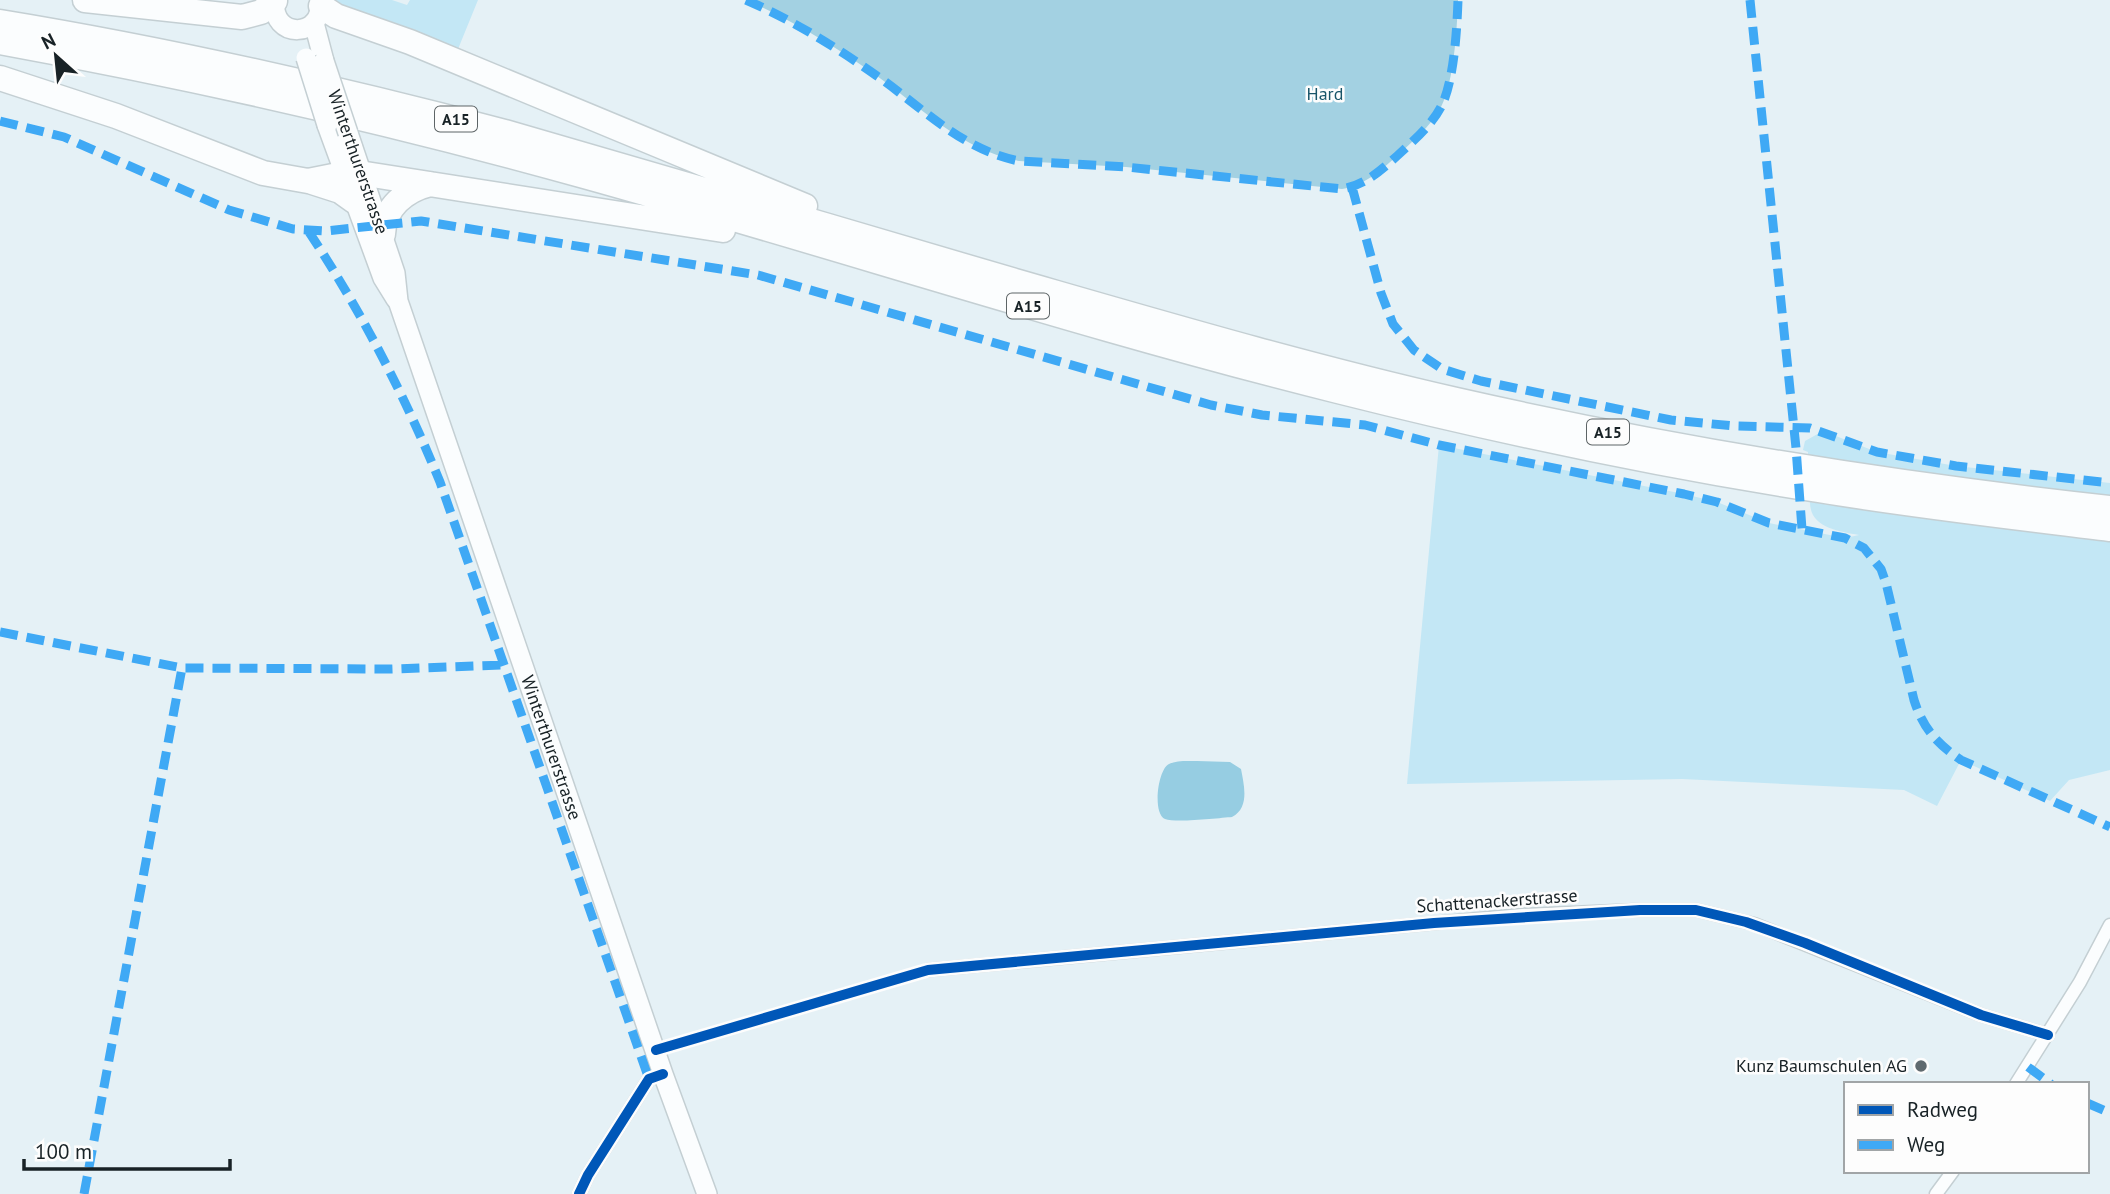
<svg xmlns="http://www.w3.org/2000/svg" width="2110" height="1194" viewBox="0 0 2110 1194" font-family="'PT Sans',sans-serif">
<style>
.green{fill:#c3e7f5}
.forest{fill:#a3d1e2}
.water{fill:#96cde2}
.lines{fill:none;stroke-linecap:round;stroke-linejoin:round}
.minor-casing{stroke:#c4cfd3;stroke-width:15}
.secondary-casing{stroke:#c4cfd3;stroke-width:22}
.motorway-casing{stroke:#c4cfd3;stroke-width:27}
.minor{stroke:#fbfdfe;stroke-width:12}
.secondary{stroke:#fbfdfe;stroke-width:19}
.motorway{stroke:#fbfdfe;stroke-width:24}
.secondary-bridge-casing{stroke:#c4cfd3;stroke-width:22;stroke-linecap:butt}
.secondary-bridge{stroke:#fbfdfe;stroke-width:19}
.quiet{stroke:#3fa9f5;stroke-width:9;stroke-dasharray:18 9;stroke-linecap:butt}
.cycleway-casing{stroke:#fdfdfd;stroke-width:15}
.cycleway{stroke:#0057b8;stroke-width:10}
.poi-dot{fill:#606a6f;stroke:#fdfdfd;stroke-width:2.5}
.labels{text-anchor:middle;stroke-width:5;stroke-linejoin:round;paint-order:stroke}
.shield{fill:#fdfdfd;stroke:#5d6466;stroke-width:2}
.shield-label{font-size:16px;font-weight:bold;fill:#182226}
.park-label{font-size:18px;fill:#195569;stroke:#fdfdfd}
.street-label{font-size:18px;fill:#182226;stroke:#fdfdfd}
.poi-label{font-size:18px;fill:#182226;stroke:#fdfdfd;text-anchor:end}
</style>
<rect width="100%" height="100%" fill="#e5f1f6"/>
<path class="green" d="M331,0H392L407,5L410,0H478L456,54L338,11Z
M1823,431L1877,452L1956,466L2110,483V496L1988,483L1808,456V452L1803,450L1805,441Z
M1439,445L1684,494L1717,502L1769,523L1845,538L1859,535C1838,531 1810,528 1810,502L1928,519L2110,539V770L2069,780L2050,801L1961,760L1937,806L1904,790L1682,779L1407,784Z"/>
<path class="forest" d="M746,0H1458C1457,29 1454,82 1441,107C1431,126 1412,142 1397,156C1380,171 1365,185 1342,189L1126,167L1019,161C962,150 923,109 877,76C836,47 792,20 746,0Z"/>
<path class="water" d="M1197,761L1230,762L1241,769C1244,785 1250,808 1232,817C1219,818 1176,823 1165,819C1152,813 1158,769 1169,764C1177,760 1189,761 1197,761Z"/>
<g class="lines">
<g class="minor-casing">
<path id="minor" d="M928,970L1522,915L1640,910H1696L1754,924L1981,1015L2048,1035
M2016,1084L2080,982L2110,925
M579,1194L588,1175L649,1079L663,1074
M1936,1194L1953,1171"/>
</g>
<g class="secondary-casing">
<g id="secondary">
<path d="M275,0C270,40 325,39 320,0"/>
<path d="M314,23L324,61"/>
<path d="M327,125L383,278L396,299"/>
<path id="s1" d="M348,133L395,273L398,301L663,1074L707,1194"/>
</g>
</g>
<g class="motorway-casing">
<path id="motorway" d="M85,0L242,17L261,12L275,1
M321,6L336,16L410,42L805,206
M0,22C171,50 338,88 505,132C676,181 845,231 1015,281C1161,323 1307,366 1456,400C1672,449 1890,484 2110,508
M0,42C197,78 391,122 584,176C836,246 1085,328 1338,391C1497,431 1657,465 1818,490C1915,506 2013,517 2110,529
M0,78L116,116L263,173L308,181L353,172L723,230
M312,182L340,191L354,201
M383,234C384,208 405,190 430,184"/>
</g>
<use href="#minor" class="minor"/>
<use href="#secondary" class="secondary"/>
<use href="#motorway" class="motorway"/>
<g class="secondary-bridge-casing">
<path id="secondary-bridge" d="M306,58L327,125
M324,61L348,133"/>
</g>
<use href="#secondary-bridge" class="secondary-bridge"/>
<path class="quiet" d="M746,0C792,20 836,47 877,76C923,108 962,150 1019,161L1126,167L1342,189C1365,185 1380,171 1397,156C1412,142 1431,126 1441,107C1454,82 1457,29 1458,0
M1750,0L1796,448L1802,529
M0,121L64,137L229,210L293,229L325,231L421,221L758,275L1211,405L1262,415L1365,425L1439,445L1684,494L1717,502L1769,523L1845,538L1864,548L1881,569L1886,583L1914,700C1923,728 1936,743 1961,760L2110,827
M1352,187L1381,293L1393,324L1414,350L1442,369L1481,381L1671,420L1734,426L1810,428L1877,452L1956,466L2110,483
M309,232C361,311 404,394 440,482L649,1079
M0,632L182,668L391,669L504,665
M2028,1067L2051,1084
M2087,1103L2110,1113
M84,1194L182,668"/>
<g class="cycleway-casing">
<path id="cycleway" d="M656,1050L928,970L1434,923L1640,910H1696L1746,922L1805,943L1981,1015L2048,1035
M579,1194L588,1175L649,1079L663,1074"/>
</g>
<use href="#cycleway" class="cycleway"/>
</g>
<circle class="poi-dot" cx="1921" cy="1066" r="7"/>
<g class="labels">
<g class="shield">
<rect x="435" y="106.5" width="42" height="25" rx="5"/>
<rect x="1007" y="293.5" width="42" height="25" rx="5"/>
<rect x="1587" y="419.5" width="42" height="25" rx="5"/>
</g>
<g class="shield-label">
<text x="456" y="125">A15</text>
<text x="1028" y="312">A15</text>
<text x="1608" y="438">A15</text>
</g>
<g class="park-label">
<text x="1325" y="100">Hard</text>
</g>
<g class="street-label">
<text transform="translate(358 162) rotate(71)" y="6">Winterthurerstrasse</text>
<text dy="6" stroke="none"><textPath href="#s1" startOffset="648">Winterthurerstrasse</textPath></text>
<text transform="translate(1497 901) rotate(-4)" y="6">Schattenackerstrasse</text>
</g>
<g class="poi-label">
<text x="1907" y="1072">Kunz Baumschulen AG</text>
</g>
</g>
<rect x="1844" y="1082" width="245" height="91" fill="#fdfdfd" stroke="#a1a5a7" stroke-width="2"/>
<rect x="1858" y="1105" width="35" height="10" fill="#0057b8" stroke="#a1a5a7" stroke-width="2"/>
<text x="1907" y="1117" font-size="21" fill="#182226">Radweg</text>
<rect x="1858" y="1140" width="35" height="10" fill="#3fa9f5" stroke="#a1a5a7" stroke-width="2"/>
<text x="1907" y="1152" font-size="21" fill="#182226">Weg</text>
<g transform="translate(56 56) rotate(333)" stroke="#fdfdfd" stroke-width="5" paint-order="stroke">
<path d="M0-5L12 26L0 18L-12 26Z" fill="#182226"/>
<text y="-10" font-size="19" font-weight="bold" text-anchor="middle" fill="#182226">N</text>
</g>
<path d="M24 1159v10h206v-10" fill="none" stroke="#182226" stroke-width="3.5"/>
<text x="35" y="1159" font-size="21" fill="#182226" stroke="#fdfdfd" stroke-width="5" paint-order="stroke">100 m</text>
</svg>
